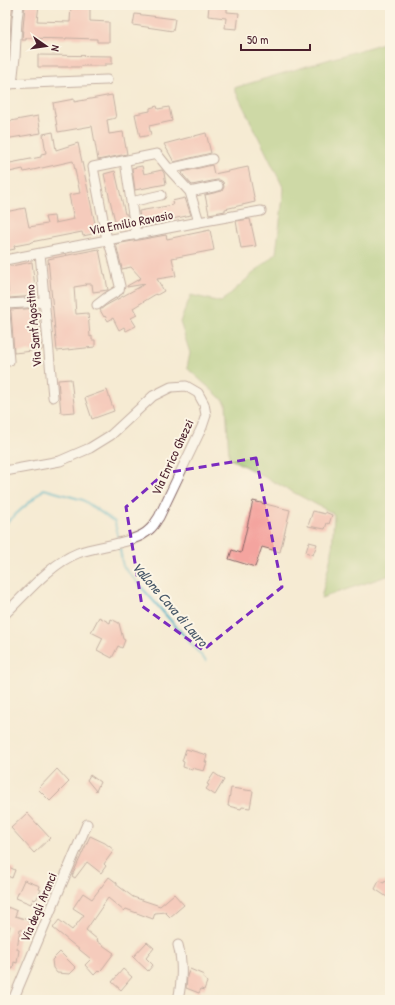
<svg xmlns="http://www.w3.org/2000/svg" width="395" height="1005" viewBox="0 0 395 1005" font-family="'Patrick Hand',sans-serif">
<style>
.green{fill:#9ec46f;stroke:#74724d}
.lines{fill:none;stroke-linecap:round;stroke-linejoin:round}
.stream{stroke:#45adc4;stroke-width:2.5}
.building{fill:#f4a49f}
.minor-casing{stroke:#866666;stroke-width:11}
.minor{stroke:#fff;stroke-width:9}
.marked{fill:none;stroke:#7b2cbf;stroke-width:3;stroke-dasharray:8 5;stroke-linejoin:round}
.labels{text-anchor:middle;stroke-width:4;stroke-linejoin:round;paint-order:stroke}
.street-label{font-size:13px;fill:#4a1f2b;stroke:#fcf5e5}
.water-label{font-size:14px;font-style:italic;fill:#485868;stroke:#fcf5e5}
</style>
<rect width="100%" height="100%" fill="#fcf5e5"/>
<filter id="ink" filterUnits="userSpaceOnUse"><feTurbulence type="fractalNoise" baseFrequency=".025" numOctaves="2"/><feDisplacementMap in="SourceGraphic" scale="8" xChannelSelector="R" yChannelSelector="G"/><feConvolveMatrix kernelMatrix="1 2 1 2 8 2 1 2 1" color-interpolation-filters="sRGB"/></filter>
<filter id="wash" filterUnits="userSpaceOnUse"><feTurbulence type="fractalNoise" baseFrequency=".012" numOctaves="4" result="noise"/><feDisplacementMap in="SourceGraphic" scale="16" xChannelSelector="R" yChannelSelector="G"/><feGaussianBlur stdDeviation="0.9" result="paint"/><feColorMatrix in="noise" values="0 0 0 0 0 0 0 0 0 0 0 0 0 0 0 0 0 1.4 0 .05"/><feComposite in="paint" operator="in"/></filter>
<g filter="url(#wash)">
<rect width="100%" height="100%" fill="#f6ebd3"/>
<path class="green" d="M390,41V575L321,598L332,552L334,514L229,458L226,403L187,368L190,353L180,322L191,295L221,302L276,253L284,189L234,88Z"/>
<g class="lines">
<path class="stream" d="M5,524L44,489L83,500L115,522L123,566L206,661"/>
</g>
<g id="blocks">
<path class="building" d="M5,5H13L11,19L10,40L5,39Z
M25,5H39L37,21L70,22L71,5H90V21L109,22V42H97V39L66,38V39L26,38V40H22Z
M209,5H227V12L239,13L237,29L225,28L226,18L208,16Z
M135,14L175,19L173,31L133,25Z
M38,55L112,56V64H105V66H81V67H38Z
M112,95L116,118L107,120L109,134L123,132L127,154L98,160L92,126L58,132L53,103L74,99V102Z
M157,106L158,109L169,107L172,121L149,126L151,135L140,137L135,114L150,111V108Z
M38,116L41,133L5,139V122Z
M53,132L56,150L78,143L97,233L83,236L82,232L31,242L30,243L14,246L15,249L5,251V212L25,208L29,227L47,224L45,217L54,216L55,223L74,219L69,195L80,193L73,161L24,172L23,169L5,173V164L41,157V154L46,153L43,134Z
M206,133L211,153L174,162L164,144Z
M212,165L214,174L248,167L255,202L225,209V211L209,214L205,195L222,191L224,187L223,182L220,180H217L192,185L183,175L182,172Z
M142,166L144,174L162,170L164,173L166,184L135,190L132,168Z
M115,171L125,214H127L129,227L117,230L104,174Z
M185,198L191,215L163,221V223L141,227L139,211L173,205L172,201Z
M250,219L256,246L241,248L236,221Z
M210,230L214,250L172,258L176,276L157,279L164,291L157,295L156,294L133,308L137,315L131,318L136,326L126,331L124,327L119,330L113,318L108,321L105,316L104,317L100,310L105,306L145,284L127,287V286L141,278L131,267L122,269L116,244L166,235L167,239Z
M99,249L104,274H105L108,290L93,292L92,284H85L86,285L74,287L76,314L88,313L90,337L92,336V340H95V347L57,351L48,259Z
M32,262L36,296L9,298L6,267Z
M38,308L42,350L14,353L11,312L10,310Z
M71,379L75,412L61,413L58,380Z
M107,390L114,411L92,419L85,398Z
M253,501L290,510L280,552L262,547L255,567L229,559L232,550L241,553Z
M313,511L325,514V512L332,515L329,524L327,523L325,529L308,526Z
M309,542L317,544L313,555L306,552Z
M99,617L110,623L111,619L119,623L123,639L125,640L122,648L118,646L112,658L97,650L103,638L91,632Z
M186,749L207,755L205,762H207L204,771L192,768V770L183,767L184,762L182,761Z
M57,769L69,782L50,801L38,789Z
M214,773L224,780L215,795L206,789L209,785L207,784Z
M90,775L100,782L96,791L87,780Z
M231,788L253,791L250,808L242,807L241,809L228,806Z
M27,813L50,838L34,853L11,828Z
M90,836L105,843L114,850L104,864L106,866L101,873L87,862L75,878L72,876Z
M9,867L15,870L12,878L5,875Z
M109,877L117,883V885L133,897L160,906L174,894L184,905L170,917L165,912L155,913L153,919L126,909L124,911L108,898L86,930L98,940L97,941L114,953L102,969L99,972L98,971L94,975L85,965L91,959L53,928L59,920L72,930L84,915L73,908L83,893L92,899Z
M24,880L40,886L39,889L41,890L36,900L33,899L31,904L16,898Z
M379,881L384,883L385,881L390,884V899L375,889Z
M5,906L17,911L15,916L25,919L30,924L27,932L20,929L17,949L19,950L17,963L14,962L13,969L5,967V940L6,941L10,926L5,924Z
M147,942L154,948L146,958L153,965L148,971L133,957Z
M60,952L76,968L70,974L57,973L53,968L52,960Z
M123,969L132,977L121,990L112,982Z
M190,969L204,975L203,977L207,982L204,990L201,989L199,993L186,988L187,976Z"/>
</g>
</g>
<g filter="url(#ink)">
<use href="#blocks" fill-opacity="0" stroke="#866666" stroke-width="1"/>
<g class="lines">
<g class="minor-casing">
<path id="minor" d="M5,84L107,80
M12,84L15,57L17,19L19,5
M125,161L136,235
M169,169L212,159
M190,192L218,186
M131,202L161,195
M40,253L53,397
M5,260L199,222L261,211
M5,304L44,302
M97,305L106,298L119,290L120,286L111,249L107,240L93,167L157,154L169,169L190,192L199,222
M5,313L9,361L5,362
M5,471L60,461L90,448L111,435L153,396L171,387L186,386L198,393L204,404L206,415L202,427L159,517C156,521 154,526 150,529C136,544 98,545 78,553C50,564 26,594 5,614
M178,945C183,963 182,982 178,1000
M13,1000L87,824"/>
</g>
<use href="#minor" class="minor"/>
</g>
</g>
<path d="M0 0H395V1005H0ZM256,458L282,587L203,650L142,606L126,507L165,473Z" fill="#f6ebd3" fill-opacity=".55" fill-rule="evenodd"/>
<path class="marked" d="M256,458L282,587L203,650L142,606L126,507L165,473Z"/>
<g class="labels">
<g class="street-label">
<text transform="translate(131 222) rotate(-11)" y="5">Via Emilio Ravasio</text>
<text transform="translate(33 326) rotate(-95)" y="5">Via Sant'Agostino</text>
<text transform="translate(172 457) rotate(-65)" y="5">Via Enrico Ghezzi</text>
<text transform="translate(38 907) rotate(-67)" y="5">Via degli Aranci</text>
</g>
<g class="water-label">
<text transform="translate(170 604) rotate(49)" y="5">Vallone Cava di Lauro</text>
</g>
</g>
<rect width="395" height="1005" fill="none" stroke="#fcf5e5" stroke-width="20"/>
<g transform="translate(46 46) rotate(103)" stroke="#fcf5e5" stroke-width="3" paint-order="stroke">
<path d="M0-3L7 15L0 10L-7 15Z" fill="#4a1f2b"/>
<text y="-6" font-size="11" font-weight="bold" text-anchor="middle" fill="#4a1f2b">N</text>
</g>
<path d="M241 44v6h69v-6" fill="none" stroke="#4a1f2b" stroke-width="2"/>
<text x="247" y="44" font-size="12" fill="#4a1f2b" stroke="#fcf5e5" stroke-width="3" paint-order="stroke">50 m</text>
</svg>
